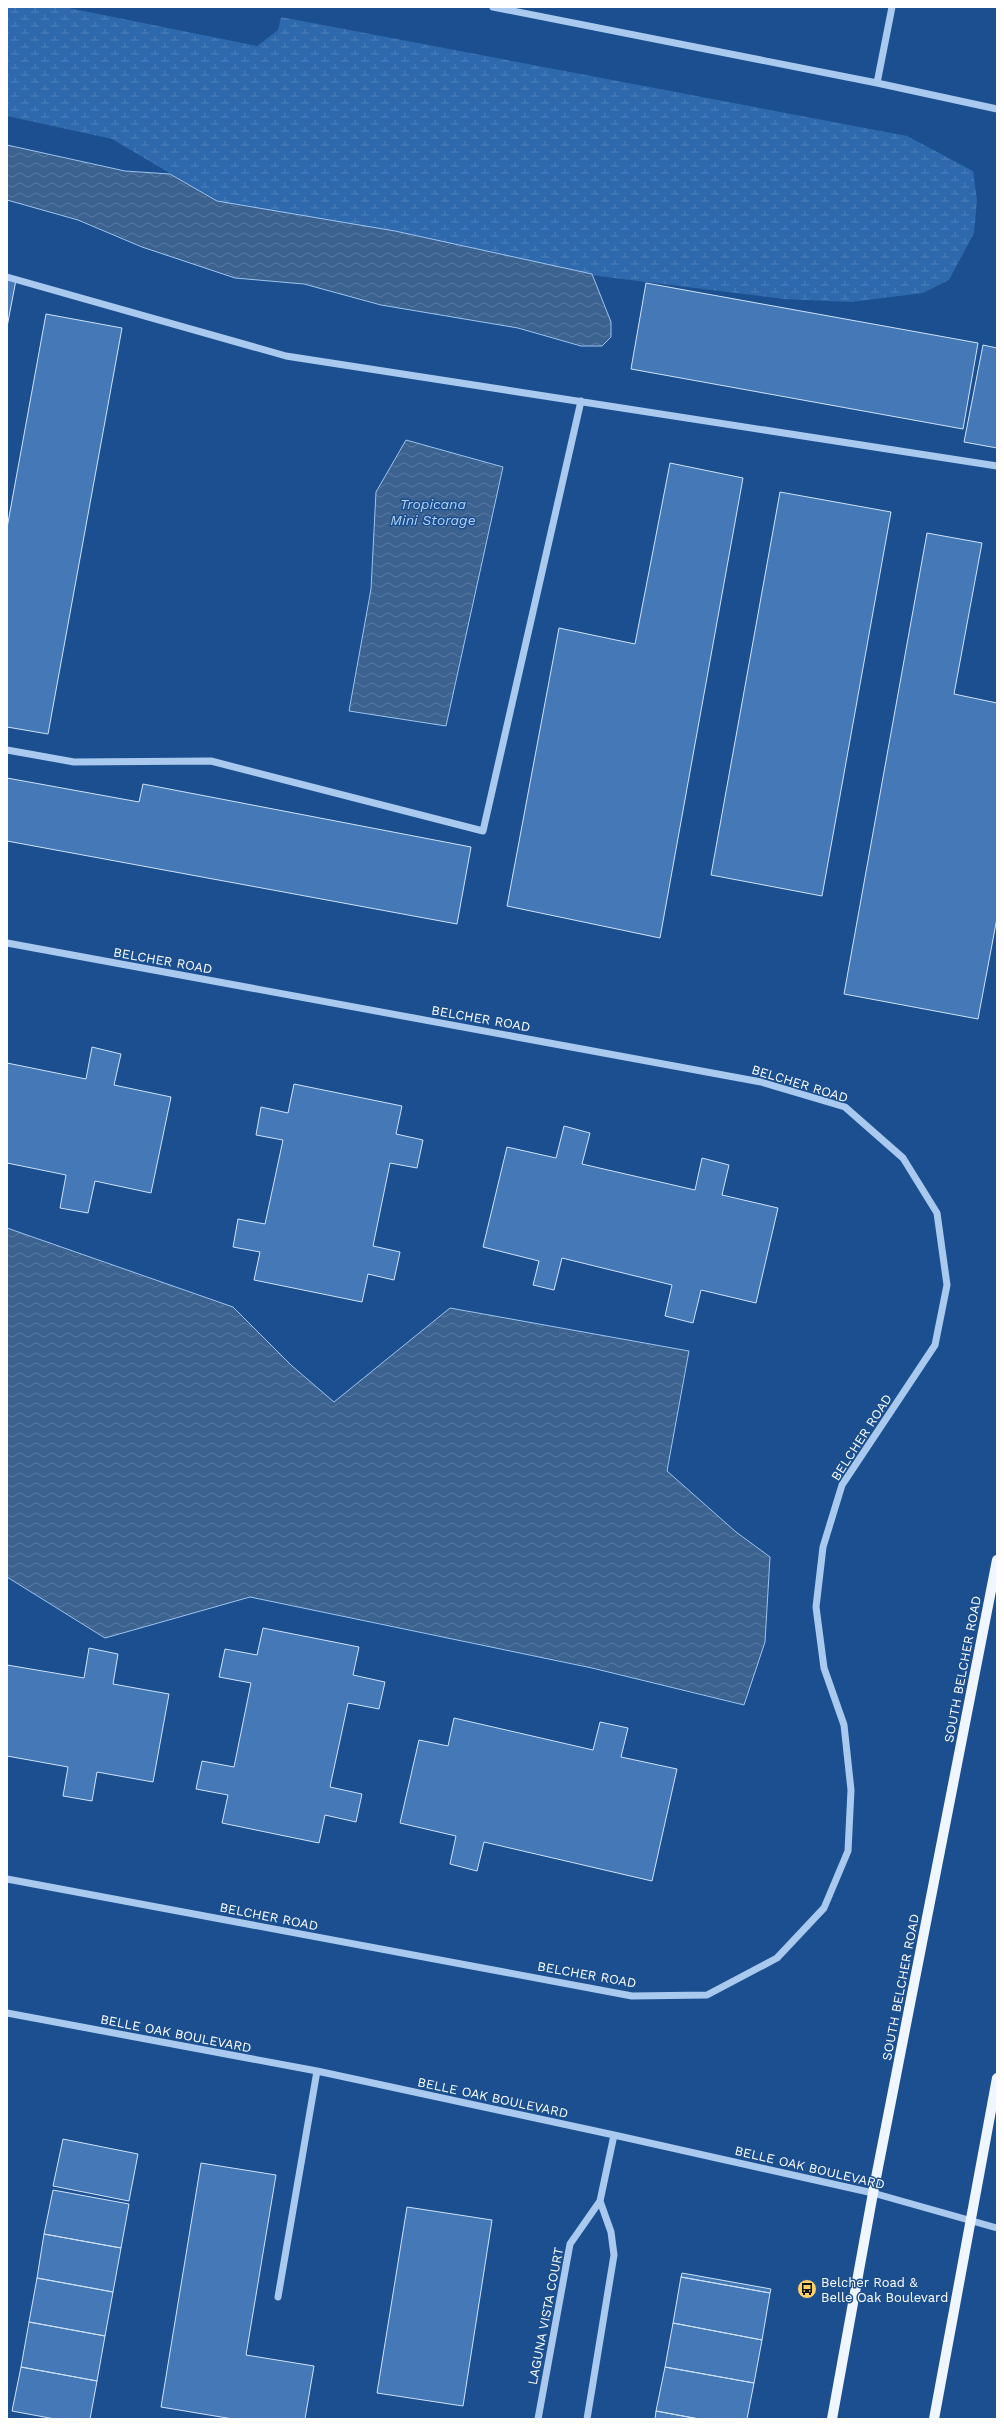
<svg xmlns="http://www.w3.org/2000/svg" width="1004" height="2426" viewBox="0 0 1004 2426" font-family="'Work Sans',sans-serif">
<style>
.wetland{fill:url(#wetland-marsh)}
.water{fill:url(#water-waves);stroke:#9cc4f0}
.building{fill:#4478b7;stroke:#cfe3fa}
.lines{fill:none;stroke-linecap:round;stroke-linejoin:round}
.minor{stroke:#a9c9ee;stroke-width:7}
.major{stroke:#f0f6ff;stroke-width:10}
.labels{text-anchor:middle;stroke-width:3;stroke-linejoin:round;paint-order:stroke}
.street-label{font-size:13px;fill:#fff;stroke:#1b4f8f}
.poi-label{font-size:13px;fill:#fff;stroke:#1b4f8f;text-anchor:start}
.water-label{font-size:14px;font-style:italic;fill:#b5d3f5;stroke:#1b4f8f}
</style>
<defs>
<pattern id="wetland-marsh" width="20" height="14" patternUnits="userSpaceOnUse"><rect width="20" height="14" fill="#2e69ad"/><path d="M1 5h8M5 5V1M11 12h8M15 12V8" fill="none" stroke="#4d80b9"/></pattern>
<pattern id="water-waves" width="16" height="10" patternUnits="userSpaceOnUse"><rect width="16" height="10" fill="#3c6290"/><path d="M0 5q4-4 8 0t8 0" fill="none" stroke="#597aa1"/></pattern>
</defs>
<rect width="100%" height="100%" fill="#1b4f8f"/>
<path class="wetland" d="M7,7H64L257,46L278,30L281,17L907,136L973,171L977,200L974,233L949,280L923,293L851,302L784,299L598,276L395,231L217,201L112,139L7,116Z"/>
<path class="water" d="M7,145L125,171L170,174L217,201L395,231L592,274L611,322V337L602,346H581L518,328L381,305L304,284L235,278L142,247L78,220L7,200Z
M406,440L503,467L446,726L349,711L371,589L376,492Z
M7,1228L233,1307L292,1366L334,1402L450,1308L689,1351L667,1471L736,1532L770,1557L765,1642L744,1705L592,1668L250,1597L105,1638L7,1577Z"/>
<path class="building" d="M7,279L16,280L7,327Z
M646,283L978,343L963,429L631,369Z
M46,314L122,328L48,734L7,727V528Z
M983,345L997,348V448L964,442Z
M670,463L743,478L660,938L507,906L559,628L635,644Z
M780,492L891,512L822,896L711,875Z
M927,533L982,543L954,694L997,703V918L978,1019L844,994Z
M7,778L139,802L143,784L471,847L457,924L7,841Z
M92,1047L121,1054L114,1085L171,1097L151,1193L95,1181L88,1213L60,1208L66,1175L7,1163V1063L86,1079Z
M294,1084L402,1106L396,1134L423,1140L417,1168L390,1163L373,1246L400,1252L394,1280L368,1274L362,1302L254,1280L260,1252L233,1247L238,1219L265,1224L283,1140L256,1135L261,1107L288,1113Z
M564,1126L590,1133L582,1164L695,1190L702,1158L729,1165L722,1195L778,1208L756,1303L701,1290L693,1323L665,1316L672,1285L562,1258L554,1290L533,1285L539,1261L483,1247L507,1147L556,1158Z
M263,1628L359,1647L353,1675L385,1682L379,1709L348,1703L330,1787L362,1794L356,1822L325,1815L319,1843L222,1823L228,1795L196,1789L202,1761L234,1767L251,1683L219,1677L225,1649L257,1655Z
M89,1648L118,1654L113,1684L169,1694L153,1782L97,1772L92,1801L63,1796L68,1767L7,1756V1665L84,1678Z
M454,1718L593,1750L600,1722L628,1728L621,1757L677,1769L652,1881L484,1842L477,1871L450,1864L456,1836L400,1823L419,1740L448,1746Z
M63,2139L138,2154L129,2201L53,2186Z
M201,2163L276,2175L246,2355L314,2366L305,2419H233L161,2407Z
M53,2190L129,2204L121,2248L44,2234Z
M407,2207L492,2220L463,2406L377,2393Z
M44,2234L121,2248L113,2292L37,2278Z
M682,2273L771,2289L770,2293L681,2277Z
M681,2277L770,2293L762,2340L673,2323Z
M37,2278L113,2292L105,2336L29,2322Z
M29,2322L105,2336L97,2381L21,2367Z
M673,2323L762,2340L754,2383L665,2367Z
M21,2367L97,2381L90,2419H55L12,2411Z
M665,2367L754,2383L747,2419H699L656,2411Z
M656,2411L699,2419H655Z"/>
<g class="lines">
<path class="minor" d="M493,7L877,83L997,109
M877,83L892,7
M7,277L286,356L997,466
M7,750L74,762L211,761L483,831L581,401
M7,943L761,1082L845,1107L903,1158L937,1213L947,1285L935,1345L842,1485L823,1547L816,1607L824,1668L844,1725L851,1790L848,1851L824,1908L777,1958L707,1995L632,1996L7,1879
M7,2013L317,2071L614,2135L873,2193L997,2228
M278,2297L317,2071
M538,2419L570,2244L600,2201L614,2135
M587,2419L614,2255L611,2232L600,2201"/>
<path class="major" d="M832,2419L873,2193L997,1560
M934,2419L997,2078"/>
</g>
<defs>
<g id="bus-disc" transform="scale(1)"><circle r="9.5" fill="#ffd166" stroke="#1b4f8f"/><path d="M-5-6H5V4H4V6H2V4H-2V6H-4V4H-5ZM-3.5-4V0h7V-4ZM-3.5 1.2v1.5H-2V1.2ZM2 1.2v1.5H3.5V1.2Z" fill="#111"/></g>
</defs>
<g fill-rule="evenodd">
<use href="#bus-disc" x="807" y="2289"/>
</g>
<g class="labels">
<g class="street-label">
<text transform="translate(163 960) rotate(10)" y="5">BELCHER ROAD</text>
<text transform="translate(481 1018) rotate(10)" y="5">BELCHER ROAD</text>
<text transform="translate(800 1083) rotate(17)" y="5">BELCHER ROAD</text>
<text transform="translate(861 1437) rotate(-57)" y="5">BELCHER ROAD</text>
<text transform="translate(962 1669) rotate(-79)" y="5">SOUTH BELCHER ROAD</text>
<text transform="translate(269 1916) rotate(11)" y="5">BELCHER ROAD</text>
<text transform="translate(587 1974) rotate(10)" y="5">BELCHER ROAD</text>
<text transform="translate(900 1987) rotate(-79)" y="5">SOUTH BELCHER ROAD</text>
<text transform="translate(176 2033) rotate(11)" y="5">BELLE OAK BOULEVARD</text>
<text transform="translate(493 2097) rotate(12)" y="5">BELLE OAK BOULEVARD</text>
<text transform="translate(810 2167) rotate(13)" y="5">BELLE OAK BOULEVARD</text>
<text transform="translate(545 2316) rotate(-79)" y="5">LAGUNA VISTA COURT</text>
</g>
<g class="poi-label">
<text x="821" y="2287">Belcher Road &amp;<tspan x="821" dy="15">Belle Oak Boulevard</tspan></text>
</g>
<g class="water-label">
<text x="433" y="509">Tropicana<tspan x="433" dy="16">Mini Storage</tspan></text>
</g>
</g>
<rect width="1004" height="2426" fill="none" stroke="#ffffff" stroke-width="16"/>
</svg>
